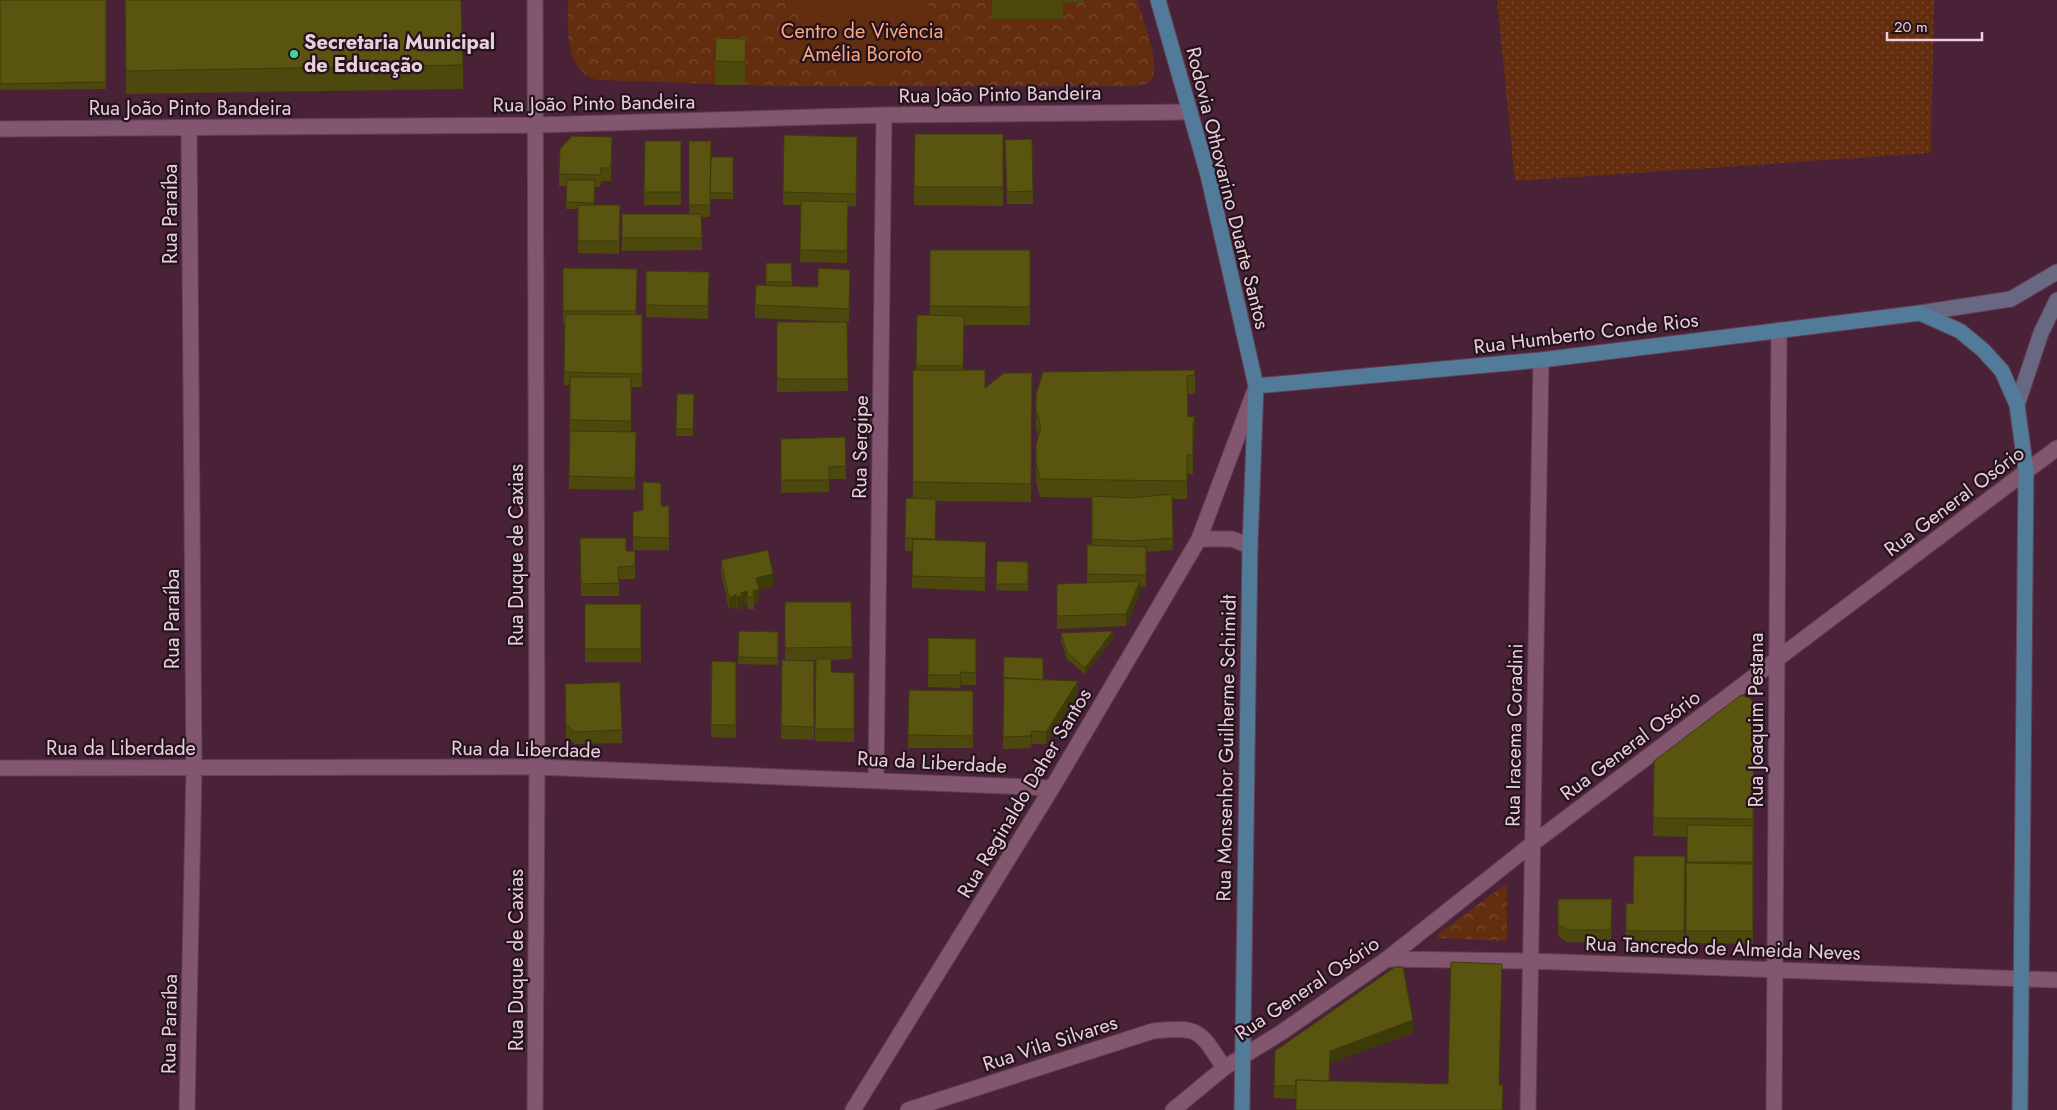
<svg xmlns="http://www.w3.org/2000/svg" width="2057" height="1110" viewBox="0 0 2057 1110" font-family="Jost,sans-serif">
<style>
.grass{fill:url(#grass-dots)}
.park{fill:url(#park-crowns)}
.garden{fill:#632d10}
.lines{fill:none;stroke-linecap:round;stroke-linejoin:round}
.street-casing{stroke:#624055;stroke-width:17}
.secondary-casing{stroke:#624055;stroke-width:17}
.primary-casing{stroke:#624055;stroke-width:17}
.street{stroke:#82566e;stroke-width:15}
.secondary{stroke:#696883;stroke-width:15}
.primary{stroke:#517b99;stroke-width:15}
.wall{fill:#4d480d}
.shaded-wall{fill:#3e3b0a}
.building{fill:#59540f;stroke:#3e3b0a}
.poi-dot{fill:#3fd4a2;stroke:#24131c;stroke-width:2}
.labels{text-anchor:middle;stroke-width:4.5;stroke-linejoin:round;paint-order:stroke}
.park-label{font-size:20px;fill:#f9a881;stroke:#24131c}
.poi-label{font-size:20px;font-weight:bold;fill:#e9cfdc;stroke:#24131c;text-anchor:start}
.street-label{font-size:20px;fill:#e9cfdc;stroke:#24131c}
</style>
<defs>
<pattern id="grass-dots" width="8" height="8" patternUnits="userSpaceOnUse" patternTransform="scale(1.25)"><rect width="8" height="8" fill="#632d10"/><path d="M2 2h.1M6 6h.1" fill="none" stroke="#794a32" stroke-width="1.8" stroke-linecap="round"/></pattern>
<pattern id="park-crowns" width="20" height="18" patternUnits="userSpaceOnUse" patternTransform="scale(1.25)"><rect width="20" height="18" fill="#632d10"/><path d="M2 6a3 3 0 1 1 6 0M12 15a3 3 0 1 1 6 0" fill="none" stroke="#794a32"/></pattern>
</defs>
<rect width="100%" height="100%" fill="#492238"/>
<path class="grass" d="M1497,0H1934L1931,153L1515,181Z"/>
<path class="park" d="M568,0H1137C1142,17 1163,67 1150,81C1145,86 1138,85 1131,86H782L598,80C563,72 568,26 568,0Z
M1507,883V941L1438,938V934Z"/>
<path class="garden" d="M801,0H928L932,26L924,49L909,67L889,79L845,74L822,52H801Z"/>
<g class="lines">
<g class="street-casing">
<path id="street" d="M535,0L537,767L535,1110
M0,129L535,125L884,115L1190,112
M1199,539H1232L1250,546
M0,768L537,767L1052,788
M876,779L884,115
M1387,959L1531,961L2057,980
M187,1110L194,768L189,128
M853,1110L1052,788L1199,539L1255,390
M908,1110L1153,1031C1200,1027 1199,1029 1224,1068
M1173,1110L1224,1068L1282,1032L1387,959L1532,844L2057,448
M1528,1110L1541,360
M1774,1110L1779,330"/>
</g>
<g class="secondary-casing">
<path id="secondary" d="M1920,313L2011,299L2057,272
M2017,405L2041,333L2057,300"/>
</g>
<g class="primary-casing">
<path id="primary" d="M1158,0L1208,175L1256,386L1250,546L1242,1110
M1256,386L1541,360L1920,313L1960,331L1983,350L2002,371L2017,405L2026,471L2020,1110"/>
</g>
<use href="#street" class="street"/>
<use href="#secondary" class="secondary"/>
<use href="#primary" class="primary"/>
</g>
<path class="wall" d="M0,0H106V89L0,90Z
M125,0L463,65V89L126,94Z
M992,0H1083V3L1063,2V19H992Z
M746,39L745,85H715V61Z
M915,134H1003V206L914,205Z
M784,135L857,137L856,206H848L847,263L800,262L801,205H783Z
M612,137L611,181H601L600,187H595L594,205H620L619,254L578,253V209H566L567,186H559L560,149Z
M1005,140L1033,191V204H1007Z
M645,141H681V205H644Z
M689,141L711,157H733V199H710V217H701L702,250L622,251V214H689Z
M930,250H1030V325H964L963,370L985,387L1032,373L1031,502L936,501L935,540L986,555L985,591L912,588V551H905V538L913,498V370H916L917,315L930,316Z
M766,263H791L792,286L818,287L850,282L849,322H847L848,391L777,392V322H844L755,318V305L766,285Z
M563,268L637,269L636,315L642,328V387H631V432H636L635,490L569,489L570,385H564V323H563Z
M646,271L709,272L708,319L646,317Z
M1043,372L1195,375V394H1188V417L1195,435L1193,442V474H1187V499H1172L1173,550L1146,552V587H1140V593L1126,626L1057,629V584L1087,583V545H1092V498L1040,497L1036,481V445L1038,437L1036,427V394Z
M677,394H694L693,436H676Z
M845,437L846,479H829V492L781,493V439Z
M661,506H669V550H633V512Z
M580,538L626,551L635,566V579H619V596H581Z
M721,560L773,586L759,590V602L754,603V609L748,610L747,604L742,605V609L737,610L736,606L729,610L721,572Z
M997,561L1028,562V591L996,590Z
M785,602H851L852,659L831,660V672L854,673V742L815,741L816,660H791L814,661V740L781,739L782,660H785Z
M585,604H641V662H585Z
M739,631L778,632V665L738,664Z
M1061,633L1113,638L1085,674L1067,659L1061,640Z
M928,638L976,639V685H961L960,688L928,687Z
M712,661L736,662V738L711,737Z
M1043,680L1078,694L1046,744H1032L1031,748L1003,749L1004,689H1003V683Z
M909,690L973,691V748H908Z
M565,696L622,730V743L575,744L566,737Z
M1754,704L1753,944L1686,943L1687,837L1653,836L1654,761Z
M1685,856L1684,943H1626V903L1633,904Z
M1558,899H1612L1611,943L1567,942L1558,936Z
M1413,1033L1330,1063V1081L1503,1085L1502,1110H1296V1099L1274,1098L1275,1051Z"/>
<path class="shaded-wall" d="M1195,416V435L1193,443V424Z
M773,574V586L759,590V602L754,603L753,591L756,578Z
M1140,581V593L1126,626V614Z
M747,591V604L742,605V609L737,610V597L741,593Z
M736,594V606L729,610V598Z
M1113,631V638L1085,674V668Z
M961,672V685L960,688V675Z
M1078,681V694L1046,744V732Z
M1032,731V744L1031,748V736Z
M1413,1020V1033L1330,1063V1051Z"/>
<path class="building" d="M0,0H106V82L0,84Z
M125,0H461L463,65L126,71Z
M716,38L746,39L745,62L715,61Z
M915,134H1003V187H914Z
M784,135L857,137L856,194L783,192Z
M572,136L612,137L611,168H601L600,175L559,174L560,149Z
M1032,139L1033,191L1007,192L1005,140Z
M645,141H681V192H644Z
M689,141H711L710,205H689Z
M711,157H733V193H710Z
M567,180H595L594,203L566,202Z
M801,201L848,202L847,251L800,250Z
M578,205H620L619,241H578Z
M622,214H701L702,238H622Z
M930,250H1030V307L930,306Z
M766,263H791L792,282H766Z
M563,268L637,269L636,311H563Z
M818,268L850,270L849,309L755,305L756,285L818,287Z
M646,271L709,272L708,306L646,305Z
M565,314L642,315V374L564,372Z
M917,315L964,316L963,366H916Z
M777,322H847L848,379H777Z
M913,370H985V388L1004,373H1032L1031,484L913,482Z
M1194,370L1195,375L1187,376L1188,417L1195,416L1193,424V455H1187V481L1040,479L1036,463V445L1041,427L1036,409V394L1043,372Z
M570,377H631V421L570,420Z
M677,394H694L693,429H676Z
M570,431L636,432L635,478L569,476Z
M845,437L846,466L829,467V480H781V439Z
M643,482L661,483V506H669V538L633,537V512L643,510Z
M1172,494L1173,538L1133,541L1092,539V496L1132,498Z
M906,498L936,499L935,539L905,538Z
M580,538H626V551H635V566L618,567L619,583L581,584Z
M913,539L986,542L985,578L912,576Z
M1087,545L1146,547V575L1087,574Z
M768,550L773,574L756,578L759,589L753,591L754,596L748,598L747,591L741,593L742,596L737,597L736,594L729,598L721,560Z
M997,561L1028,562V584H996Z
M1140,581L1126,614L1057,616V584Z
M785,602H851L852,647L785,648Z
M585,604H641V649H585Z
M739,631L778,632V658L738,657Z
M1113,631L1085,668L1067,653L1061,633Z
M928,638L976,639V673L961,672L960,675H928Z
M1004,657L1043,658V680L1004,678V683H1003Z
M816,659H831V672L854,673V729H815Z
M782,660L814,661V727L781,726Z
M712,661L736,662V725H711Z
M1004,678L1078,681L1046,732L1032,731L1031,736L1003,737Z
M620,682L622,730L575,732L566,725L565,684Z
M909,690L973,691V736L908,735Z
M1741,695L1750,698L1754,704L1753,819L1653,818L1654,761Z
M1687,825L1753,826V862H1687Z
M1634,856H1685L1684,931H1626V903L1633,904Z
M1686,863L1753,864V931H1686Z
M1558,899H1612L1611,930H1567L1558,924Z
M1451,962L1502,964L1499,1085H1503L1502,1110H1296V1080L1448,1084Z
M1395,967H1403L1413,1020L1330,1051L1329,1081L1296,1080V1086H1274L1275,1051Z"/>
<circle class="poi-dot" cx="294" cy="54" r="5"/>
<g class="labels">
<g class="park-label">
<text x="862" y="38">Centro de Vivência<tspan x="862" dy="23">Amélia Boroto</tspan></text>
</g>
<g class="poi-label">
<text x="304" y="49">Secretaria Municipal<tspan x="304" dy="23">de Educação</tspan></text>
</g>
<g class="street-label">
<text transform="translate(1000 94) rotate(-1)" y="7">Rua João Pinto Bandeira</text>
<text transform="translate(594 103) rotate(-1)" y="7">Rua João Pinto Bandeira</text>
<text x="190" y="115">Rua João Pinto Bandeira</text>
<text transform="translate(1228 188) rotate(76)" y="7">Rodovia Othovarino Duarte Santos</text>
<text transform="translate(170 214) rotate(-90)" y="7">Rua Paraíba</text>
<text transform="translate(1586 333) rotate(-7)" y="7">Rua Humberto Conde Rios</text>
<text transform="translate(860 447) rotate(-89)" y="7">Rua Sergipe</text>
<text transform="translate(1954 501) rotate(-37)" y="7">Rua General Osório</text>
<text transform="translate(516 555) rotate(-90)" y="7">Rua Duque de Caxias</text>
<text transform="translate(172 619) rotate(-90)" y="7">Rua Paraíba</text>
<text transform="translate(1756 720) rotate(-90)" y="7">Rua Joaquim Pestana</text>
<text transform="translate(1514 735) rotate(-89)" y="7">Rua Iracema Coradini</text>
<text transform="translate(1630 745) rotate(-37)" y="7">Rua General Osório</text>
<text x="121" y="755">Rua da Liberdade</text>
<text transform="translate(1226 748) rotate(-89)" y="7">Rua Monsenhor Guilherme Schimidt</text>
<text transform="translate(526 749) rotate(1)" y="7">Rua da Liberdade</text>
<text transform="translate(932 762) rotate(3)" y="7">Rua da Liberdade</text>
<text transform="translate(1024 793) rotate(-59)" y="7">Rua Reginaldo Daher Santos</text>
<text transform="translate(1723 948) rotate(2)" y="7">Rua Tancredo de Almeida Neves</text>
<text transform="translate(516 960) rotate(-90)" y="7">Rua Duque de Caxias</text>
<text transform="translate(1307 988) rotate(-34)" y="7">Rua General Osório</text>
<text transform="translate(169 1024) rotate(-89)" y="7">Rua Paraíba</text>
<text transform="translate(1050 1043) rotate(-18)" y="7">Rua Vila Silvares</text>
</g>
</g>
<path d="M1887 32v8h95v-8" fill="none" stroke="#e9cfdc" stroke-width="2.5"/>
<text x="1894" y="32" font-size="15" fill="#e9cfdc" stroke="#24131c" stroke-width="4" paint-order="stroke">20 m</text>
</svg>
